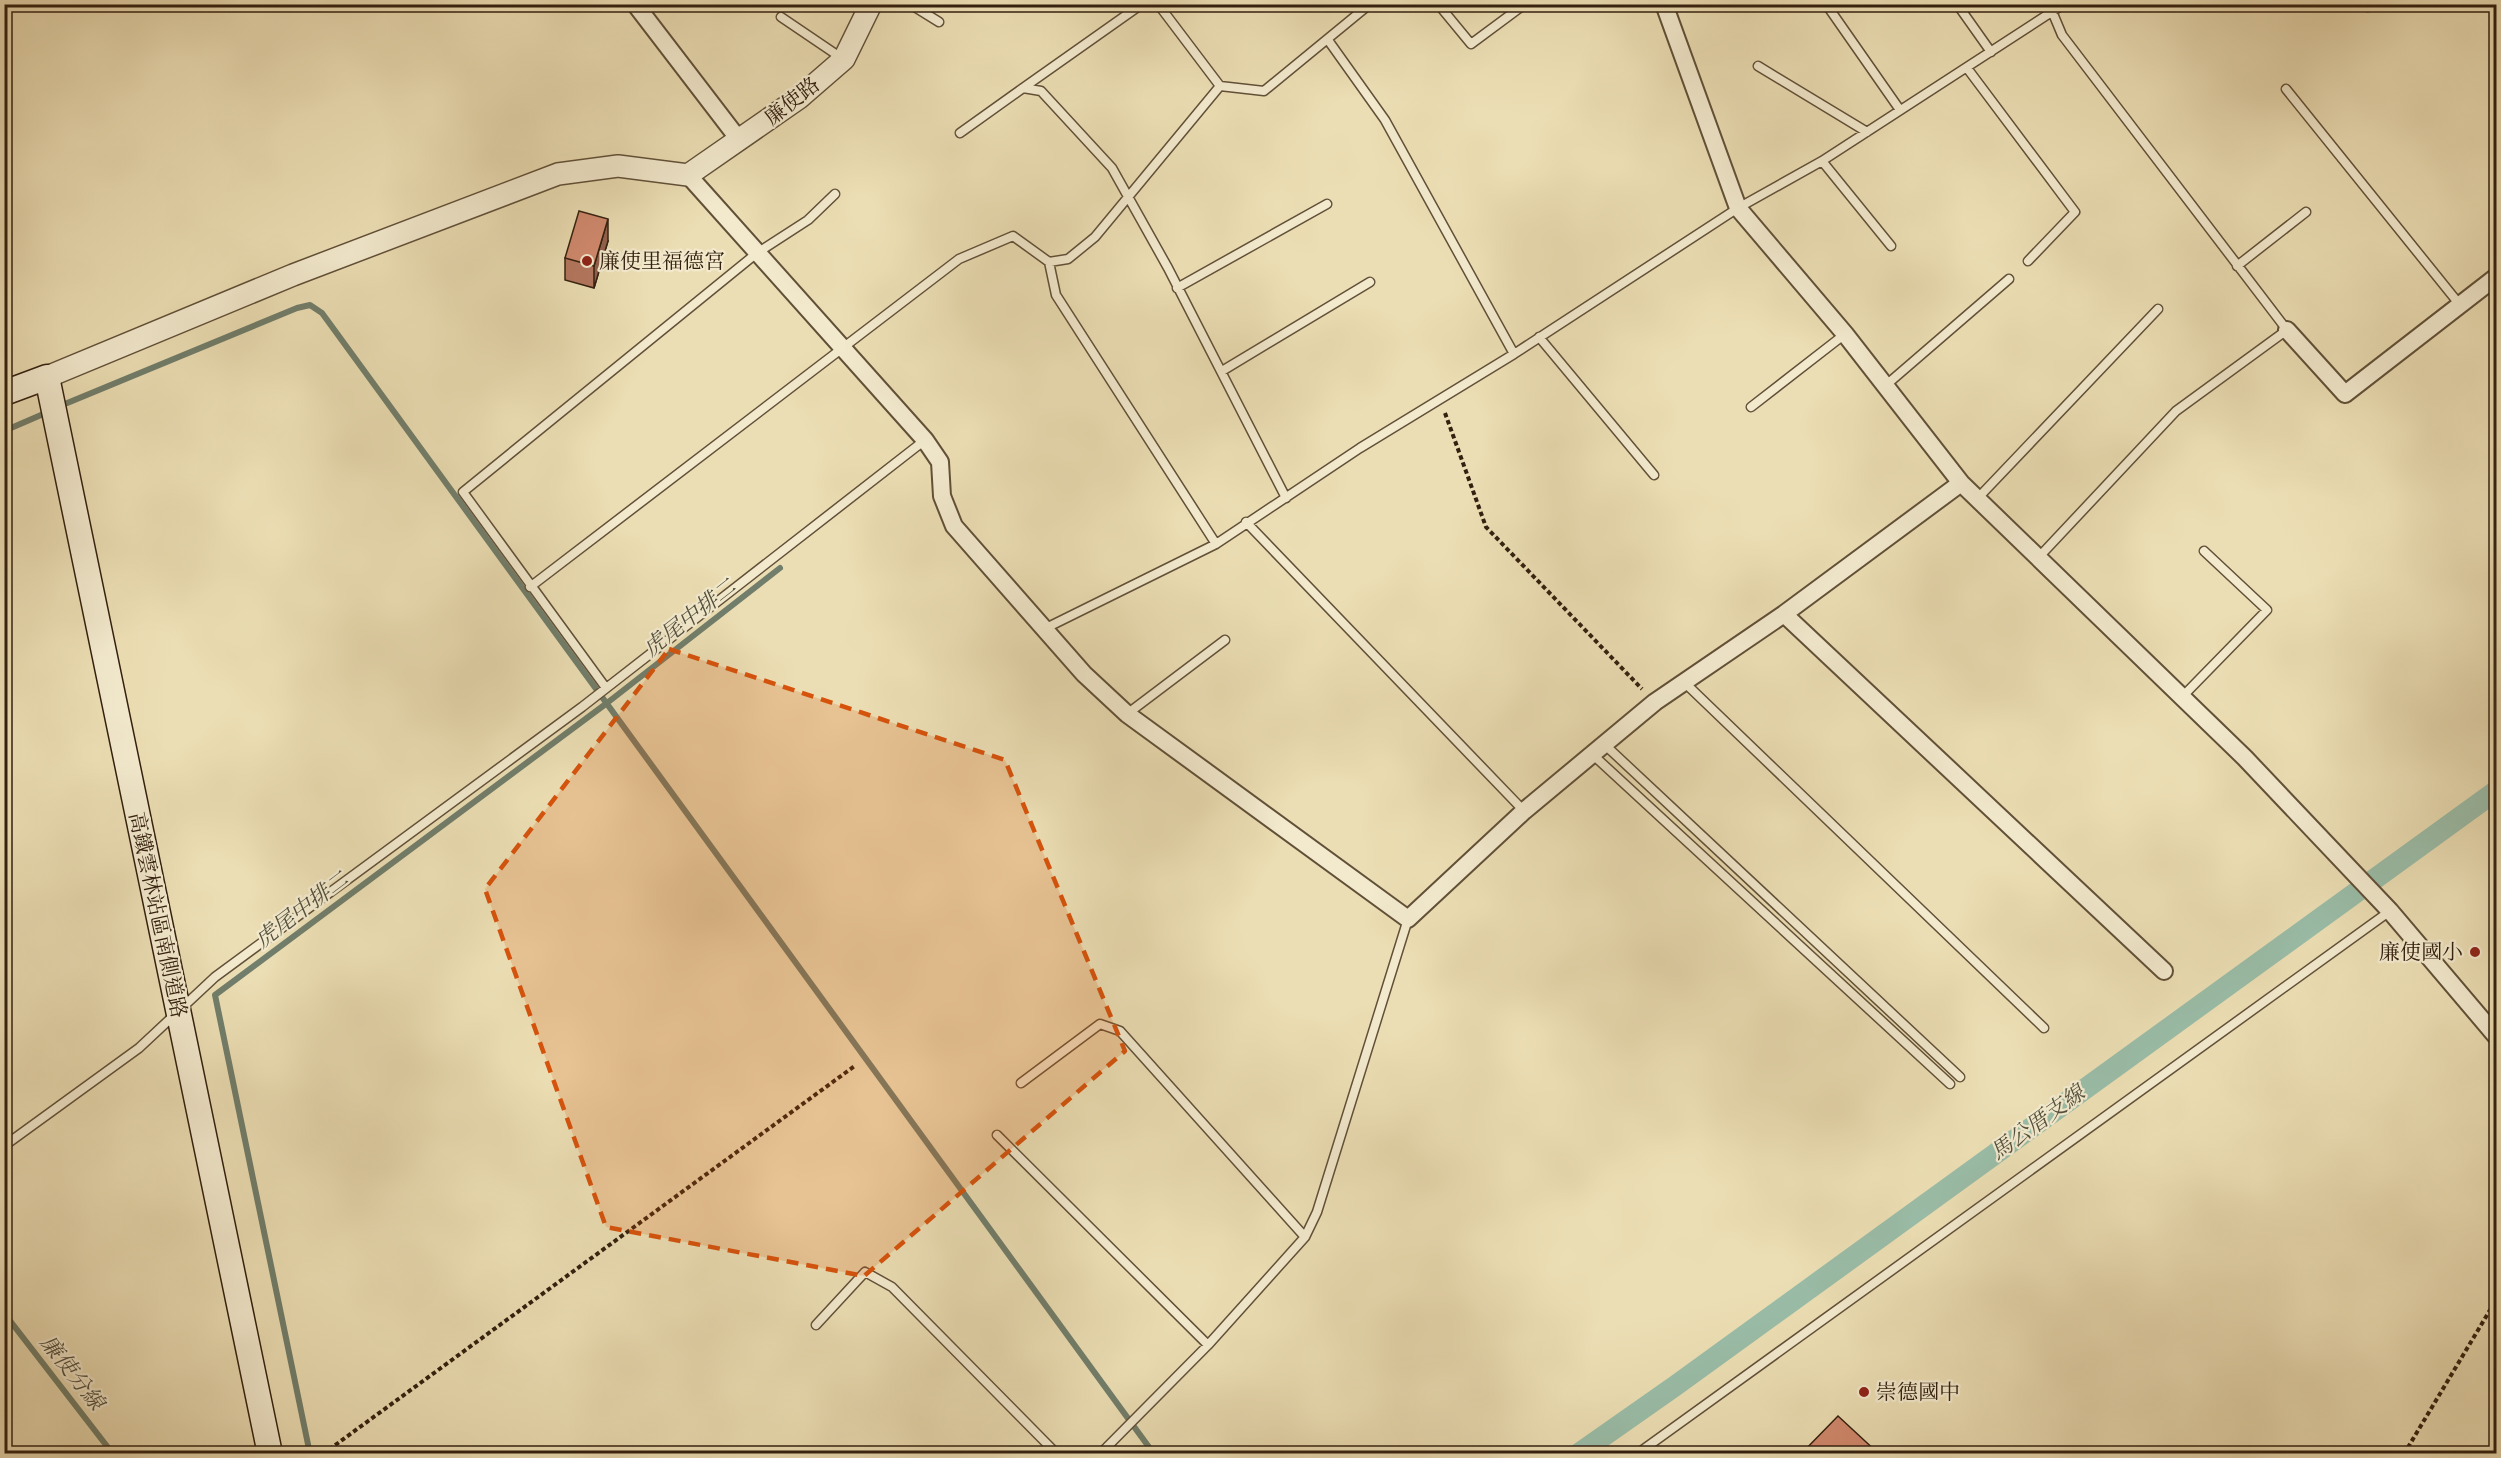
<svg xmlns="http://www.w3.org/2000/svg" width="2501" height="1458" viewBox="0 0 2501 1458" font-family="'Gentium Book Plus','Noto Serif TC',serif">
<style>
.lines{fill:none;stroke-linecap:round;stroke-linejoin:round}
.stream{stroke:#717e6b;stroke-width:6}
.canal{stroke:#9abda8;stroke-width:21}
.service-casing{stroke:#615038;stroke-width:11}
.minor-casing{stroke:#615038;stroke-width:20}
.tertiary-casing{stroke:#615038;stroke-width:24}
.secondary-casing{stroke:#33200f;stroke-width:27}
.path{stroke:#33200f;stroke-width:4;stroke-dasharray:4.5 3;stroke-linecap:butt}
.service{stroke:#f3eace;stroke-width:8}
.minor{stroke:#f3eace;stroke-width:16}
.tertiary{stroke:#f3eace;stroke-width:21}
.secondary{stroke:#f3eace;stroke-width:24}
.wall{fill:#b4765f;stroke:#33200f;stroke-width:1.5}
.shaded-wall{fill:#92604d;stroke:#33200f;stroke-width:1.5}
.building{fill:#d1896e;stroke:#33200f;stroke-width:1.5}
.marked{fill:#d6530c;fill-opacity:0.2;stroke:#d6530c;stroke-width:4.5;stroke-dasharray:12 8;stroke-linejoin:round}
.poi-dot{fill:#8f2418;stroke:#f3eace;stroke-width:2}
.labels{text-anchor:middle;stroke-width:4.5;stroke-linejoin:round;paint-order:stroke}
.street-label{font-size:21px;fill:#33200f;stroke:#f3eace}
.poi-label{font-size:21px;fill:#33200f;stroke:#f3eace;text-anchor:start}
.water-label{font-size:22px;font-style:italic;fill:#524f3d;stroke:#f3eace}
</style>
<rect width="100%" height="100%" fill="#ecdeb4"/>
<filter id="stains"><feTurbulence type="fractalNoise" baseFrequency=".00333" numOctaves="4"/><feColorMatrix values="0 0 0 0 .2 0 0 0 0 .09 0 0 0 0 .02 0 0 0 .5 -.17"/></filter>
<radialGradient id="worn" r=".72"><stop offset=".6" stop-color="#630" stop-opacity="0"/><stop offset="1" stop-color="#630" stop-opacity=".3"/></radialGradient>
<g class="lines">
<path class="stream" d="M60,406L297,308L310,305L322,313L1154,1454
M4,431L48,412
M4,1313L113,1454
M310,1454L215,995L607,703L780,568"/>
<path class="canal" d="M1578,1454L1675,1386L2496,791"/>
<g class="service-casing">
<path id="service" d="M910,4L939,22
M1158,4L1220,86L1264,91L1370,4
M1438,4L1471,44L1525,4
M1826,4L1900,110
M1957,4L1991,52
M2366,4L2368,7
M781,17L843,59
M1328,40L1385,120L1514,354
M1758,66L1867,132
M1967,68L2075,212L2028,261
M1023,88L1142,4
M2286,89L2460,305
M960,133L1023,88L1041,91L1112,168L1168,268L1286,498
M1822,161L1891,246
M1049,262L1056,295L1216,544
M2237,266L2306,212
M1177,288L1327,204
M1539,337L1654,475
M1222,371L1370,282
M1885,386L2009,279
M1751,407L1845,334
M1977,499L2158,309
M1246,522L1524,811
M2038,558L2176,411L2287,330L2062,35L2049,4
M530,587L959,259L1013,236L1049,262L1068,259L1095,237L1220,86
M1044,629L1216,544L1360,448L1514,354L1738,208L1822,161L2064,4
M1685,683L2044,1028
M606,688L463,492L757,253L808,220L835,194
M2183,696L2267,610L2204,551
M1127,714L1225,640
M1604,744L1960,1077
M1592,754L1950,1084
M1021,1083L1100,1024L1120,1031L1305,1237
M997,1135L1208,1345
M4,1146L139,1048L215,977L582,707L925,440
M816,1325L865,1272L892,1287L1057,1454
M1100,1454L1208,1345L1305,1237L1317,1212L1408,919
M1637,1454L2390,911"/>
</g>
<g class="minor-casing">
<path id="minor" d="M635,4L740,141
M1664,4L1738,208L1845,334L1961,483L2245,758L2390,911L2496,1036
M688,175L925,440L940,462L942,496L954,526L1084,674L1127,714L1408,919L1524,811L1655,702L1784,614L1961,483
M2287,330L2345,394L2496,277
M1784,614L2164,971"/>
</g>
<g class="tertiary-casing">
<path id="tertiary" d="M47,377L293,275L558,174L618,166L688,175L799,98L844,59L871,4"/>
</g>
<g class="secondary-casing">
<path id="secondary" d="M4,393L47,377L270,1454"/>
</g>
<path class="path" d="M1445,413L1486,527L1642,689
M323,1454L856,1065
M2404,1454L2496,1300"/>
<use href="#service" class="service"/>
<use href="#minor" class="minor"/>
<use href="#tertiary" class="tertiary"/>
<use href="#secondary" class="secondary"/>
</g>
<path class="wall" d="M608,241L594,288L565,280V258Z"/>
<path class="shaded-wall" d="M608,219V241L594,288V266Z"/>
<path class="building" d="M579,211L608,219L594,266L565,258Z
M1838,1416L1879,1454H1801Z"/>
<path class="marked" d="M669,649L1005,760L1125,1051L864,1276L606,1227L485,889Z"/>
<g class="poi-dot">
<circle cx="587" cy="261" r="6"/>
<circle cx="2475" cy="952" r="6"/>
<circle cx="1864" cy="1392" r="6"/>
</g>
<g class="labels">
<g class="street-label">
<text transform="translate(792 101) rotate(-38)" y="7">廉使路</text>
<text transform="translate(158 915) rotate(78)" y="7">高鐵雲林站區南側道路</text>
</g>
<g class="poi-label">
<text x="599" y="268">廉使里福德宮</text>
<text x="2463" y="959" text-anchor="end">廉使國小</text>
<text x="1876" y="1399">崇德國中</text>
</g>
<g class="water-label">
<text transform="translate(689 617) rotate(-38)" y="8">虎尾中排二</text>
<text transform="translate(301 909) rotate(-37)" y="8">虎尾中排二</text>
<text transform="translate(2037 1122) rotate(-36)" y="8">馬公厝支線</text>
<text transform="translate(73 1372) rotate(52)" y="8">廉使分線</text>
</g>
</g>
<rect width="2501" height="1458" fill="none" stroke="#ecdeb4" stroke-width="24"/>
<rect x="6" y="6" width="2489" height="1446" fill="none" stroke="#33200f" stroke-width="3"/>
<rect x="12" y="12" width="2477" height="1434" fill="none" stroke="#33200f" stroke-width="1.5"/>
<rect width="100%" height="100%" filter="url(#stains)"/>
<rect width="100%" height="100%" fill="url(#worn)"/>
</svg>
